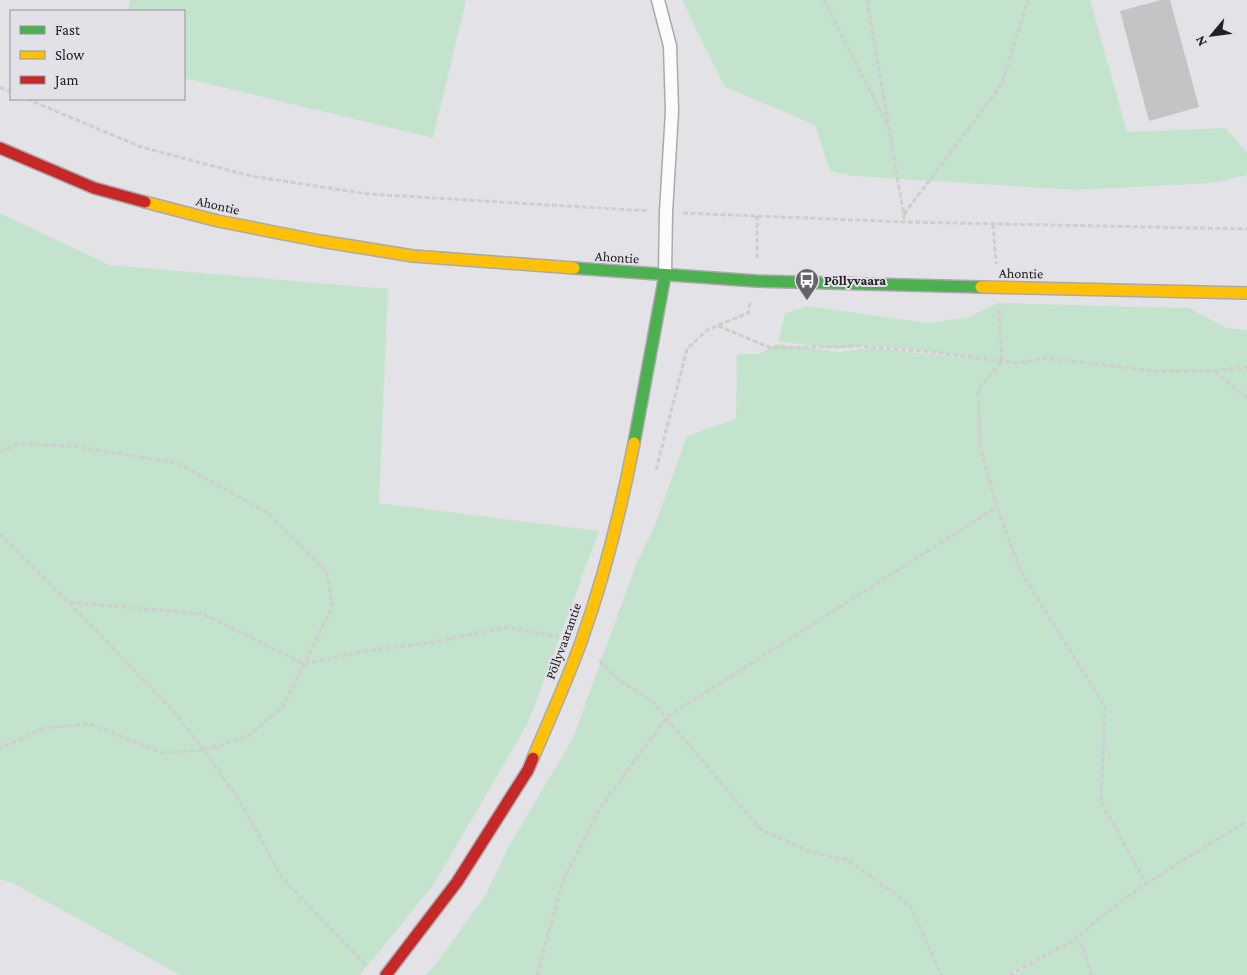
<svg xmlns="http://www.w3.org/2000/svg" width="1247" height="975" viewBox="0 0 1247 975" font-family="'Crimson Pro',serif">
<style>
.green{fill:#c4e3cd}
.building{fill:#c5c3c5}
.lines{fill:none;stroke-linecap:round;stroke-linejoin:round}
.lane-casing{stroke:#aaa9ad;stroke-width:15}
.fast-casing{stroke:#aaa9ad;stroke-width:14}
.slow-casing{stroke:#aaa9ad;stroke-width:14}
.jam-casing{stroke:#aaa9ad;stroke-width:14}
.path{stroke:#cecece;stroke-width:3;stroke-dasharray:5 2.5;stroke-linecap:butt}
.lane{stroke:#fbfbfb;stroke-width:12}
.fast{stroke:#4caf50;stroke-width:11}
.slow{stroke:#ffc107;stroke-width:11}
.jam{stroke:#c62828;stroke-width:11}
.labels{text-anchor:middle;stroke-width:4;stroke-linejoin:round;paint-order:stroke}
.street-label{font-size:14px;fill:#212023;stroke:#e2e1e8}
.poi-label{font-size:14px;font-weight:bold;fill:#212023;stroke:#e2e1e8;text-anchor:start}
</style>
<rect width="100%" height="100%" fill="#e3e2e7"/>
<path class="green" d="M130,0H466L433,138L184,78V11H128Z
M683,0H1090L1127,132L1226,128L1247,153V175L1212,183L1076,190L853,176L830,171L815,125L725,87L690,17Z
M0,213L109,265L388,289L379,503L599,531L528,723L434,884L360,975H180L13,883L0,879Z
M997,303L1189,308L1226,328L1247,330V975H1013L1056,950L1006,975H426L433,968L485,896L509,846L573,738L637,562L655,525L687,436L736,419L737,354H759L777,344L838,352L868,348L990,360L905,348L868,345L838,349L778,341L785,314L807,306L928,323L969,317Z"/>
<path class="building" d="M1161,0H1170L1199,107L1149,121L1120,11Z"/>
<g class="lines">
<g class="lane-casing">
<path id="lane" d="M658,0L670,46L672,111L666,212L665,275"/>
</g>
<g class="fast-casing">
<path id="fast" d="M574,268L756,281L981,287
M634,443L665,275"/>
</g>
<g class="slow-casing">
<path id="slow" d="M145,202L218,221L320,241L413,256L574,268
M981,287L1247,293
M533,758C549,720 567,681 581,642C604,578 621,510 634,443"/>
</g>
<g class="jam-casing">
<path id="jam" d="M0,148L94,188L145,202
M386,975L457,882L528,770L533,758"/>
</g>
<path class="path" d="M824,0L887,124
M867,0L905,222
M0,87L11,92
M27,99L141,147L251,176L368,194L649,211
M683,213L905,222L1247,229
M904,214L1002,84L1028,0
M993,224L996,264
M757,258V216
M999,310L1002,361L978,390L980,447L997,507L1021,572L1105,707L1101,802L1146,883
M718,326L771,348L859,346L933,352L1017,363L1046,358L1154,371H1215L1247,367
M1215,371L1247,398
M0,451L20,444L73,446L178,463L268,513L327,571L332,607L284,705L247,737L204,750L163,753L90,724L45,728L0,748
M656,470L687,349L707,330L748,313L750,303
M0,534L68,602L203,614L304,664L360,652L434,642L507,627L558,637
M69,603L168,705L204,750L241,803L282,878L366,965
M599,660L620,681L652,701L761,830L809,851L848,860L910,905L941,975
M537,975L562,883L600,808L667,717L997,507
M1009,975L1076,939
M1091,975L1084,948L1076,939C1127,891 1188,858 1247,821"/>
<use href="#lane" class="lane"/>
<use href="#fast" class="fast"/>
<use href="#slow" class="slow"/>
<use href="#jam" class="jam"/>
</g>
<defs>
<g id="bus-pin" transform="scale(1.25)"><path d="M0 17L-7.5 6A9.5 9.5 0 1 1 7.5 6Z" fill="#656468" stroke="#e2e1e8"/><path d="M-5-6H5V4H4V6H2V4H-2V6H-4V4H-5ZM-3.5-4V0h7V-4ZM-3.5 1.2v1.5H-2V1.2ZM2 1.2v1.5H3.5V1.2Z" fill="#fff"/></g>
</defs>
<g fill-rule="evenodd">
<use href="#bus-pin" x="807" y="280"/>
</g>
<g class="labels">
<g class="street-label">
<text transform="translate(218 205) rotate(13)" y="5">Ahontie</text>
<text transform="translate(617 257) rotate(4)" y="5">Ahontie</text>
<text transform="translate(1021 273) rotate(1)" y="5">Ahontie</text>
<text transform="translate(563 641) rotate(-70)" y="5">Pöllyvaarantie</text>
</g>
<g class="poi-label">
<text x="824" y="285">Pöllyvaara</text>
</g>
</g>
<rect x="10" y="10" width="175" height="90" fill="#e2e1e8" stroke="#959499"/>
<rect x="20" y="26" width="25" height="8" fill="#4caf50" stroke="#959499"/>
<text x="55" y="35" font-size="15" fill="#212023">Fast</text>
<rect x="20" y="51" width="25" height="8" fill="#ffc107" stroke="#959499"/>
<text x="55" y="60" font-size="15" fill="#212023">Slow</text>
<rect x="20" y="76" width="25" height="8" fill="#c62828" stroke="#959499"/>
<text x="55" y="85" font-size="15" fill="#212023">Jam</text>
<g transform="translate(1212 35) rotate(241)" stroke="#e2e1e8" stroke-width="4" paint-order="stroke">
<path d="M0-4L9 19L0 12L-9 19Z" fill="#212023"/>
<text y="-8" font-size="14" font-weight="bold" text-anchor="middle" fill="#212023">N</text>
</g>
</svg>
